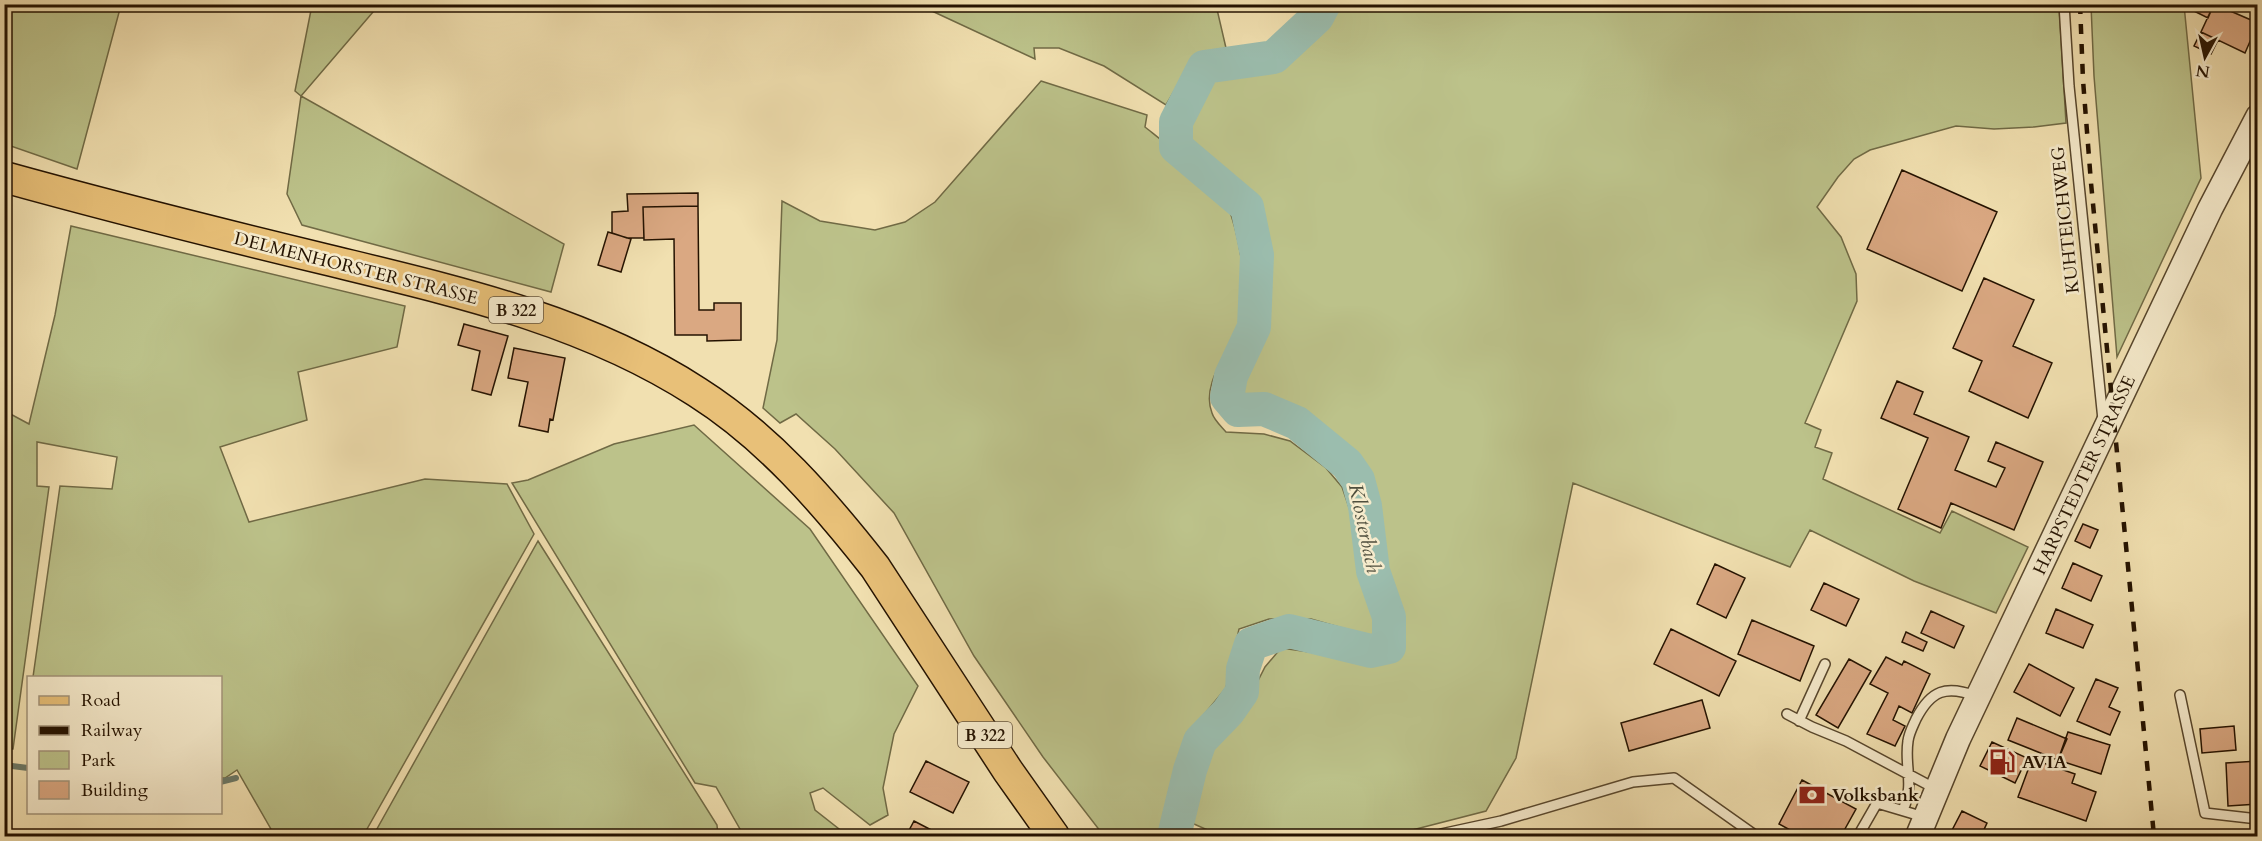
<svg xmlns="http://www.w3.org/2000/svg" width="2262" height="841" viewBox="0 0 2262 841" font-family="Cardo,serif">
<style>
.green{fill:#bcc28a;stroke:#706a45;stroke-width:1.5}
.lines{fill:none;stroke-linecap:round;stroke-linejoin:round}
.stream{stroke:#6b7968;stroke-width:6}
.river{stroke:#9bbdae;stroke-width:34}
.building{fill:#daa882;stroke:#241200;stroke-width:1.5}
.service-casing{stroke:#57462c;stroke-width:12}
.tertiary-casing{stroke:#57462c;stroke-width:27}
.primary-casing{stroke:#241200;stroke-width:33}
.service{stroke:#f6ebcc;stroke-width:9}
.tertiary{stroke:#f6ebcc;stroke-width:24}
.primary{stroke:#e8c078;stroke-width:30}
.rail{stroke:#241200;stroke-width:4.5;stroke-dasharray:10 10;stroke-linecap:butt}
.labels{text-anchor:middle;stroke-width:5;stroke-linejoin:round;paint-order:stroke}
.shield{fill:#f6ebcc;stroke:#63533d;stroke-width:1.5}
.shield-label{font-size:16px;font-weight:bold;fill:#241200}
.street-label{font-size:18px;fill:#241200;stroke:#f6ebcc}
.poi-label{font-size:18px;font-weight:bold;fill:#241200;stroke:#f6ebcc;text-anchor:start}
.water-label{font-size:20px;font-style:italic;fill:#4e4e3d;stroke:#f6ebcc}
</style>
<rect width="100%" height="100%" fill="#f1e0b0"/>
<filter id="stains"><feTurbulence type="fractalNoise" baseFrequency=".00333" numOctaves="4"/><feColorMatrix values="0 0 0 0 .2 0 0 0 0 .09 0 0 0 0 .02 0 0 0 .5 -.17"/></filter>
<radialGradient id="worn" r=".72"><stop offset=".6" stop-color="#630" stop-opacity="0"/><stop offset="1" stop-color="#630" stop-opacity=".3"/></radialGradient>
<path class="green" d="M5,4L121,5L77,169L5,144Z
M312,5H379L301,96L564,244L551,292L302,225L287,194L301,96L295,91Z
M919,5H1216L1226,48L1204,53L1189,66L1166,105L1104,66L1059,48H1034L1035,59Z
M1333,5H2059L2066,123L2034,127L1994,129L1956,126L1870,150L1854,159L1838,177L1817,207L1841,237L1856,274L1857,301L1805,423L1821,430L1815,447L1832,453L1823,479L1940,533L1952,511L2028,547L1996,613L1914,581L1810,530L1790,567L1573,483L1516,758L1486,811L1389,836H1221L1185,820L1192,791L1206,758L1240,716L1265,667L1281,648L1324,654L1361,663L1389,660L1399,641L1379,554L1372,490L1321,431L1291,407L1264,402L1250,405L1242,392L1261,337L1260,264L1254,210L1188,153L1182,129L1206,75L1279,63L1322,25Z
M2091,5H2184L2201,178L2117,357L2094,76Z
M1041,81L1147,115L1145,127C1166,144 1218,184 1228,207C1238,231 1248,285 1243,310C1237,343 1199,381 1212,413C1214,420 1221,426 1226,432L1264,434L1290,441L1326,468L1342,487L1353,519L1358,560L1379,630L1370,636L1311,619H1269L1239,629L1226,688L1187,735L1169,790L1162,827L1155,836H1104L1043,757L974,656L894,513L835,449L796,414L780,423L763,408L777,340L782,201L820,221L875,230L905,222L935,202Z
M71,226L405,306L397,347L298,372L307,420L220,447L249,522L425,479L507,484L534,534L363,836H275L237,770L225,778H221L220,678L33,677L60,486L112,489L117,457L37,442V486L49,487L13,749L5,748V411L29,424L55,315Z
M694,425L810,529L918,686L894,734L883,788L888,815L870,825L823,788L810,793L815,810L848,836H744L716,787L695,783L512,483L528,480L614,444Z
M538,541L717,825L718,836H373Z"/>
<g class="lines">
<path class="stream" d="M4,765L28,768
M220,782L236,778"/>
<path class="river" d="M1174,836L1190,770L1200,741L1228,712L1242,692L1243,669L1251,644L1289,631L1371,651L1389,647V617L1373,571L1365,506L1358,480L1347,464L1297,423L1264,409L1238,410L1227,397L1231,376L1254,327L1257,255L1247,207L1176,147V122L1204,67L1274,57L1317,17L1324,4"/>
</g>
<path class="building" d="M2194,4H2214L2208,18L2192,10Z
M2214,4L2258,23L2245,53L2201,32Z
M2201,32L2218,40L2211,54L2194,46Z
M1902,170L1997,212L1962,291L1867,249Z
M698,193V206L643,207L644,238H627L612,233V212L628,211L627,194Z
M698,206L699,310H714V303H741V340L707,341V335H675L674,239L644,240L643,207Z
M608,232L631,239L621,272L598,265Z
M1984,278L2034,300L2013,346L2052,363L2028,418L1969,391L1982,361L1953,348Z
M464,324L508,336L491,395L472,390L480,351L458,345Z
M514,348L565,358L553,420L550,419L548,432L519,426L528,382L508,378Z
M1897,381L1923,392L1914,414L1969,437L1955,470L1996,487L2005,468L1988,461L1996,442L2043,462L2014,530L1951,503L1941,528L1898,509L1928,438L1881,418Z
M2083,524L2098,530L2090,548L2075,541Z
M2073,563L2102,576L2091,601L2062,588Z
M1715,564L1745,578L1726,618L1697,604Z
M1824,583L1859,599L1846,626L1811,610Z
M2056,609L2093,625L2083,648L2046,633Z
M1931,611L1964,626L1954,648L1921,633Z
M1752,620L1814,646L1800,681L1738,654Z
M1671,629L1736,661L1719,696L1654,664Z
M1906,632L1927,642L1923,651L1902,642Z
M1886,657L1902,665L1904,661L1930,674L1912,713L1899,706L1893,720L1905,726L1895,746L1867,734L1888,693L1870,684Z
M1849,659L1871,671L1838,728L1816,715Z
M2029,664L2074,688L2060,716L2014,692Z
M2096,679L2118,688L2109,707L2120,712L2110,735L2077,721Z
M1702,700L1710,728L1629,751L1621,723Z
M2017,718L2067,739L2058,760L2008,740Z
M2234,726L2236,750L2202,753L2200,729Z
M2068,732L2110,745L2101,774L2058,760Z
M1992,742L2027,758L2015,783L1980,766Z
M2032,759L2075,774L2072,783L2096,792L2086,821L2018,797Z
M926,761L969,782L953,813L910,792Z
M2258,761V804L2228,806L2226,763Z
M1802,780L1856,809L1841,836H1801L1779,824Z
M1962,811L1987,823L1981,836H1949Z
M914,821L941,835L940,836H906Z"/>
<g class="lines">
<g class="service-casing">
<path id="service" d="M2064,4L2069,86L2103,420
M2180,695L2205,813L2258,819
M1787,714L1812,727L1846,741L1936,789
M1799,721L1825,664
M1903,810C1915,783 1904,767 1908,741C1909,733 1913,726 1916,719C1931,690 1946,685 1976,696
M1441,834L1501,821L1633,782L1674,778L1756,836
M1858,836L1877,803L1924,817"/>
</g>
<g class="tertiary-casing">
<path id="tertiary" d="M1918,836L1958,739L2210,209L2258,117"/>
</g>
<g class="primary-casing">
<path id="primary" d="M4,177C112,207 220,234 328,260C455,291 586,320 697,392C768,437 824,502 875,567L1008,771L1054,836"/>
</g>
<use href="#service" class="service"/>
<use href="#tertiary" class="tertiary"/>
<use href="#primary" class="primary"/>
<path class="rail" d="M2080,4L2083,80L2091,183L2154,836"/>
</g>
<defs>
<g id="fuel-bare" transform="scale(2.07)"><path d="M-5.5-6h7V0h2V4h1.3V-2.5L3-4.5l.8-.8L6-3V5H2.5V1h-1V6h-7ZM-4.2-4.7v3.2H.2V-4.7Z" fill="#8f2418" stroke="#f6ebcc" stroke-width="2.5" paint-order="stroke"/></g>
<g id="bank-bare" transform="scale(2.07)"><path d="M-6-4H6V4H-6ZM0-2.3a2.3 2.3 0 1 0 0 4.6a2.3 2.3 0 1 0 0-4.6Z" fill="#8f2418" stroke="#f6ebcc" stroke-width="2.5" paint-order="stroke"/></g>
</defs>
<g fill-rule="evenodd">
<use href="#fuel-bare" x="2002" y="762"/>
<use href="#bank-bare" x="1812" y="795"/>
</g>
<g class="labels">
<g class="shield">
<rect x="489" y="297" width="54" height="26" rx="4.5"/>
<rect x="958" y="722" width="54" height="26" rx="4.5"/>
</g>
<g class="shield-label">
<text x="516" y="316">B 322</text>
<text x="985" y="741">B 322</text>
</g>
<g class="street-label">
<text transform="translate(2065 220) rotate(-96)" y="6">KUHTEICHWEG</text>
<text transform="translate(356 268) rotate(14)" y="6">DELMENHORSTER STRASSE</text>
<text transform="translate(2084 475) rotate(-65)" y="6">HARPSTEDTER STRASSE</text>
</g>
<g class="poi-label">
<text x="2022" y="768">AVIA</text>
<text x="1832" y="801">Volksbank</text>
</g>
<g class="water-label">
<text transform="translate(1365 528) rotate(78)" y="7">Klosterbach</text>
</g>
</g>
<rect width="2262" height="841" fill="none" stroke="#f1e0b0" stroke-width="24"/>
<rect x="6" y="6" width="2250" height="829" fill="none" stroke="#241200" stroke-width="3"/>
<rect x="12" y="12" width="2238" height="817" fill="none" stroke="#241200" stroke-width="1.5"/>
<rect x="27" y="676" width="195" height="138" fill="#f6ebcc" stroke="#a2947a" stroke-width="1.5"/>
<rect x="39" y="696" width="30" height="9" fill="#e8c078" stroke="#a2947a" stroke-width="1.5"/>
<text x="81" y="706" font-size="18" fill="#241200">Road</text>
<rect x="39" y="726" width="30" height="9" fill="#241200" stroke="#a2947a" stroke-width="1.5"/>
<text x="81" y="736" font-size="18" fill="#241200">Railway</text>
<rect x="39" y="751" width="30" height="18" fill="#bcc28a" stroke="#a2947a" stroke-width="1.5"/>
<text x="81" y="766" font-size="18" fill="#241200">Park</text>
<rect x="39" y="781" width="30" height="18" fill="#daa882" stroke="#a2947a" stroke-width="1.5"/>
<text x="81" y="796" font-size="18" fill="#241200">Building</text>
<g transform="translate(2205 57) rotate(188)" stroke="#f6ebcc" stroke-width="4.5" paint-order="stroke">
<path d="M0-4.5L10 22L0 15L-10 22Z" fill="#241200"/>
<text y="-9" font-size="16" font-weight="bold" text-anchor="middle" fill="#241200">N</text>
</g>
<rect width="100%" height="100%" filter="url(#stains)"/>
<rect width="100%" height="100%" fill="url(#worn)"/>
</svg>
